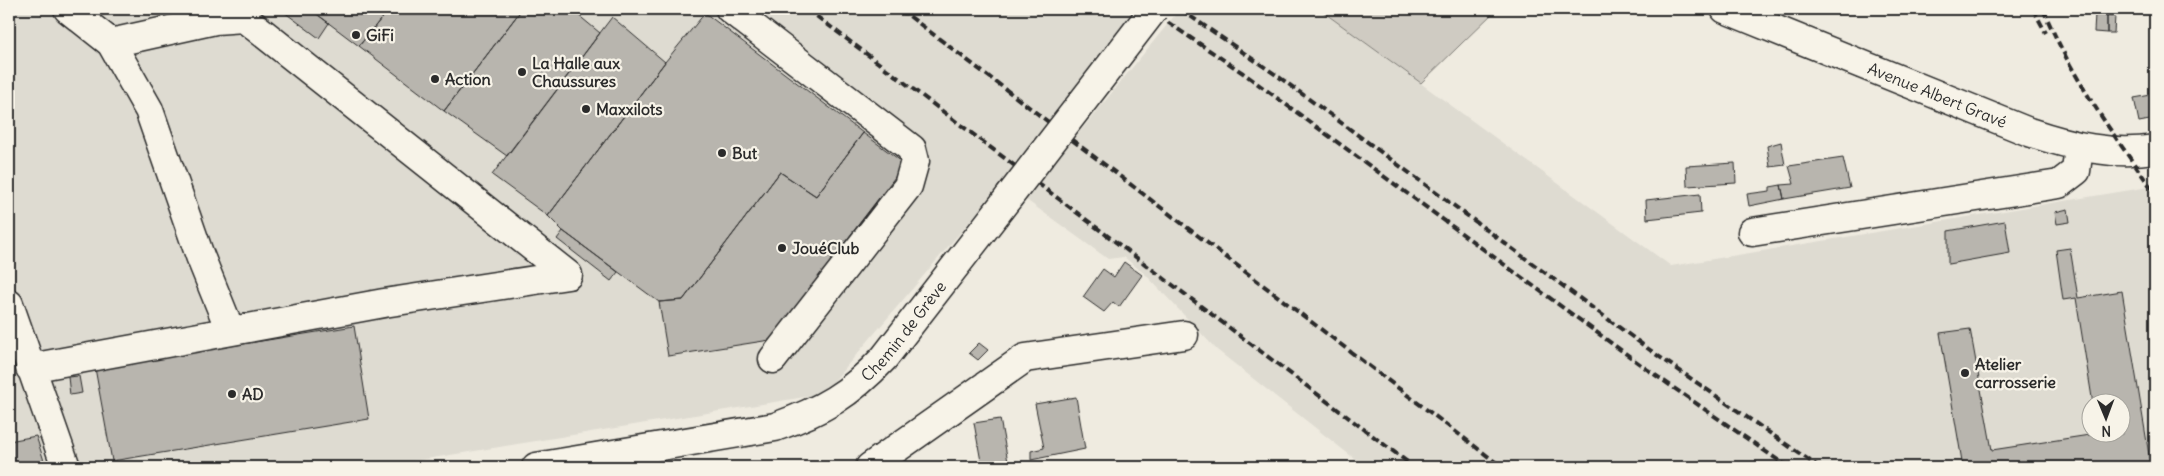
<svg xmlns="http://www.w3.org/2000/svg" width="2164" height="476" viewBox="0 0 2164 476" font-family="Delius,sans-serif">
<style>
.built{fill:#dedbd1;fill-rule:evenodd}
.green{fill:#cfcbc2;stroke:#7d7b76}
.building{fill:#b8b5ae;stroke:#2b2b2b}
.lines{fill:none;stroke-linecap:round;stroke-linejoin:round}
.minor-casing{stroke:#2b2b2b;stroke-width:31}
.minor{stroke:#f7f3e8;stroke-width:28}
.rail{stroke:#2b2b2b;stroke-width:4;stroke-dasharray:8 4;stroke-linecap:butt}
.minor-bridge-casing{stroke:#2b2b2b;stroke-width:31;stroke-linecap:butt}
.minor-bridge{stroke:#f7f3e8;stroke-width:28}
.poi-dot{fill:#2b2b2b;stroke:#f7f3e8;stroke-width:2}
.labels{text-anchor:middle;stroke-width:4.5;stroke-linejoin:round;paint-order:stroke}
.poi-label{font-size:16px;font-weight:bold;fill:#2b2b2b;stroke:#f7f3e8;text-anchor:start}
.street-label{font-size:16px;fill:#2b2b2b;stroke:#f7f3e8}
</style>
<rect width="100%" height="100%" fill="#efebe0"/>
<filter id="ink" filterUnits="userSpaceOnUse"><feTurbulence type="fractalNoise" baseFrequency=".02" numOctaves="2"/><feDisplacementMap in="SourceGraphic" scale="10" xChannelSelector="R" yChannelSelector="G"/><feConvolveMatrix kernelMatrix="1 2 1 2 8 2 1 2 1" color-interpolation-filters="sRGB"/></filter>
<g filter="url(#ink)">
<path class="built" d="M9,9H1139L1004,181L823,394L377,467H9Z
M1180,9H1256L1263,14L1268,9H1319L1671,266L2155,186V467H1365L1217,350L1146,275L1124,257L1108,259L1025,199ZM2092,404H2122V434H2092Z"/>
<path class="green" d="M1319,9H1497L1421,83Z"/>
<path class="building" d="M280,9H310L329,23L319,38Z
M310,9H389L359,46Z
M389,9H522L444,111L359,46Z
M522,9H571L600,33L507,156L444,111Z
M705,13L863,133L816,196L780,172L683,300L659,302L563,231L548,216L665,62Z
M2095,14L2107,15V33L2094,32Z
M2107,15L2115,16L2114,33H2107Z
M612,17L665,62L548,216L492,175Z
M2151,95L2155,119L2139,122L2134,98Z
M863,133L905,164L770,340L668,356L659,302L683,300L780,172L816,196Z
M1781,142L1785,165L1770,167L1767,146Z
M1843,158L1850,188L1784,199L1781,185L1794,184L1789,166Z
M1735,163L1736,183L1687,186L1686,166Z
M1781,185L1784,199L1749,206L1747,194L1770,191V187Z
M1700,194L1701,213L1647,219L1646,200Z
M2068,209L2070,222L2057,224L2055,212Z
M2005,221L2010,253L1948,264V231Z
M563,231L618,272L611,281L557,239Z
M2070,248L2078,298L2122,291L2151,467H1963L1940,333L1970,329L1992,450L2096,434H2122V404H2093L2076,298L2063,300L2056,250Z
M1124,262L1142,275L1119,307L1113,302L1104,312L1083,297L1103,269L1114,277Z
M354,326L369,419L112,461L95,368Z
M979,343L988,350L978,360L969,353Z
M79,376L82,393L70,395L68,377Z
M1076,397L1085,449L1031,460V451L1044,448L1035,404Z
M1000,419L1009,467H982L974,423Z
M36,436L46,467H9V441Z"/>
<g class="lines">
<g class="minor-casing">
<g id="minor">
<path d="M68,9L111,43L149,110L200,256L230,330"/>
<path d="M730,9L912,149L915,161L908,186L773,359"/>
<path id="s1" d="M1725,9L2029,132C2071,146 2111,156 2155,149"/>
<path d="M1752,232L2059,184L2076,171L2079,147"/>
<path d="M9,304L66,467"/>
<path d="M30,368L384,303L568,275L244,18L215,20L111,43"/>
<path id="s2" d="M536,467L775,427C823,410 849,395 884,358L1009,197"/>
<path d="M870,467L1025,358L1184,335"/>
</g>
</g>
<use href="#minor" class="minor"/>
<path class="rail" d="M807,9L1414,467
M900,9L1502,467
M1148,9L1243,73L1648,370L1788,467
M1180,9L1279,77L1654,353L1819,467
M2033,9L2046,33
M2043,9C2072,78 2111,132 2155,193"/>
<g class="minor-bridge-casing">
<path id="minor-bridge" d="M1009,197L1154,9"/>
</g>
<use href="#minor-bridge" class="minor-bridge"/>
</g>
</g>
<g class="poi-dot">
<circle cx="356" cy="35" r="5"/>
<circle cx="522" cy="72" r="5"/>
<circle cx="435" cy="79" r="5"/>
<circle cx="586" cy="109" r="5"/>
<circle cx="722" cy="153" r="5"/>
<circle cx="782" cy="248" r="5"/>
<circle cx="1965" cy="373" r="5"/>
<circle cx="232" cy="394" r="5"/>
</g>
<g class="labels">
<g class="poi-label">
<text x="366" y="41">GiFi</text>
<text x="532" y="69">La Halle aux<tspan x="532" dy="18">Chaussures</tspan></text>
<text x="445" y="85">Action</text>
<text x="596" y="115">Maxxilots</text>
<text x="732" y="159">But</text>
<text x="792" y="254">JouéClub</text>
<text x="1975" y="370">Atelier<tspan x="1975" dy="18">carrosserie</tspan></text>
<text x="242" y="400">AD</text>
</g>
<g class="street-label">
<text dy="6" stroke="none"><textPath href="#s1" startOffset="229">Avenue Albert Gravé</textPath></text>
<text dy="6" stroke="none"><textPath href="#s2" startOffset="406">Chemin de Grève</textPath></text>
</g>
</g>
<rect width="2164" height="476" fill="none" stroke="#f7f3e8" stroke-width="30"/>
<rect x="15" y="15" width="2134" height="446" fill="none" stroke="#2b2b2b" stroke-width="2" filter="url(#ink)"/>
<g transform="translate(2106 418) rotate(179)"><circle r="24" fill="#f7f3e8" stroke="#a5a39c"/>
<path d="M0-4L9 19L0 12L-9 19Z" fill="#2b2b2b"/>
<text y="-8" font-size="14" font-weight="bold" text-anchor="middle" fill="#2b2b2b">N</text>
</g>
</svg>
